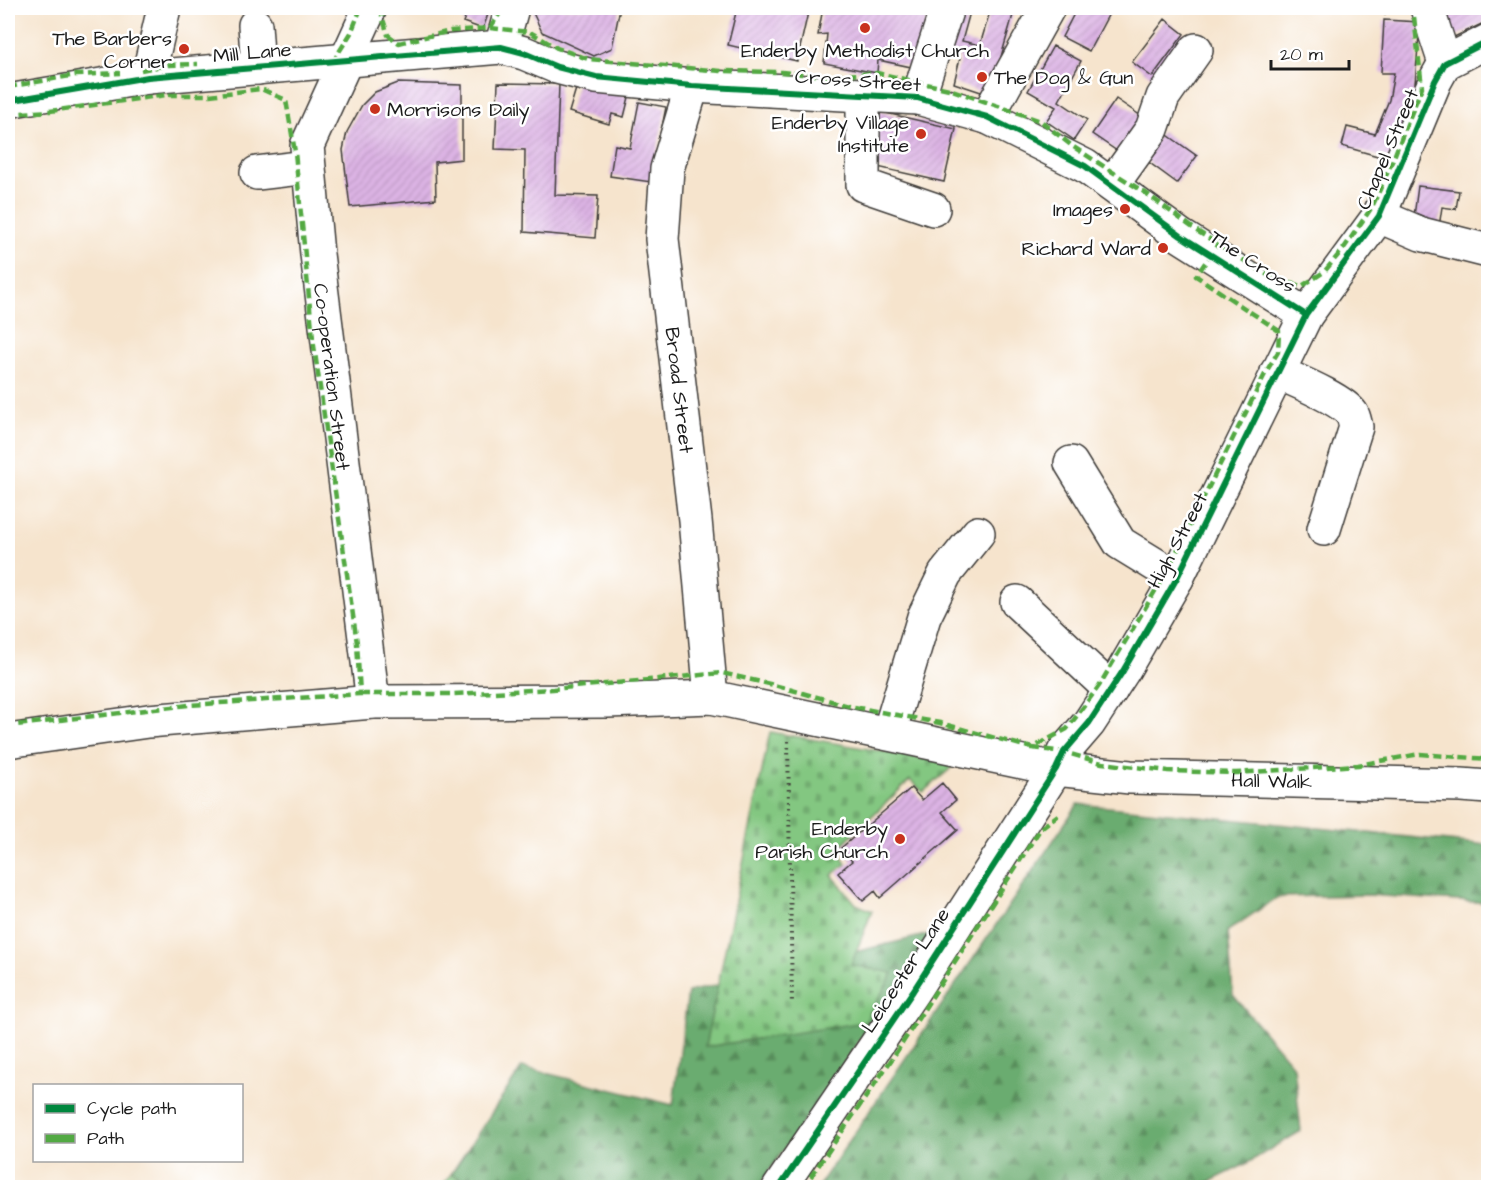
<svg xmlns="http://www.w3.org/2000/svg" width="1496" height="1195" viewBox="0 0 1496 1195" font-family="'Architects Daughter',sans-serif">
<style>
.forest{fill:url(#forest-firs);stroke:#436446;stroke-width:1.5}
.cemetery{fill:url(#cemetery-stones);stroke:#50724e;stroke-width:1.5}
.building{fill:url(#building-hatch)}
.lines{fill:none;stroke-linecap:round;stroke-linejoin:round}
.minor-casing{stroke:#3d3a37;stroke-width:36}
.major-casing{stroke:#3d3a37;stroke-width:36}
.path{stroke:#3d3a37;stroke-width:4;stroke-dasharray:1.5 4.5;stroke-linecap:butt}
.minor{stroke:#fff;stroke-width:33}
.major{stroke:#fff;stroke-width:33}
.quiet{stroke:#52a943;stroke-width:4.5;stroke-dasharray:9 4.5;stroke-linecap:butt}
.cycleway-casing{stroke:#fff;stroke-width:10}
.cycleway{stroke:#00873e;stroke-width:6}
.poi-dot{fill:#c8321e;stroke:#fff;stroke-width:2}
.labels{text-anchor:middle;stroke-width:5;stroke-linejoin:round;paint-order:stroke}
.poi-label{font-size:20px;fill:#1c1c1c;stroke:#fff;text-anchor:end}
.street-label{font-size:20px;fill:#1c1c1c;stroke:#fff}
</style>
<defs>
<pattern id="forest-firs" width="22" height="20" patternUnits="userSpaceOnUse" patternTransform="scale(1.5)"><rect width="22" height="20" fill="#6aac6f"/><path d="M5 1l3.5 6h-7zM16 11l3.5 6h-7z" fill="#568b5a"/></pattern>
<pattern id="cemetery-stones" width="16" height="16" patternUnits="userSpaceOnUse" patternTransform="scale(1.5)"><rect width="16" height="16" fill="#83c781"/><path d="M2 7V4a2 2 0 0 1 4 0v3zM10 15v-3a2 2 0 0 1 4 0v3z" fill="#71aa6f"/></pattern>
<pattern id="building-hatch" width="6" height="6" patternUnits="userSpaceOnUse" patternTransform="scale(1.5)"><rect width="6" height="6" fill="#dcb3e4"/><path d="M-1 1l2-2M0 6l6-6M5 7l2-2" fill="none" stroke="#bc99c3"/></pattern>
</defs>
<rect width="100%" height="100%" fill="#fff"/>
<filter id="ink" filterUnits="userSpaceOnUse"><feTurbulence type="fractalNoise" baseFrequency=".0167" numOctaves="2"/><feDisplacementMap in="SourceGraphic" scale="12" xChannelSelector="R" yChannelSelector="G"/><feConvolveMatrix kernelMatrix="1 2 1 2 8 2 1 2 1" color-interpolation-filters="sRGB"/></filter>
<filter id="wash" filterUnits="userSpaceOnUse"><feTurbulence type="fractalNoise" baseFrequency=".008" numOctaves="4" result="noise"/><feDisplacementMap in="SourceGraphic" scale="24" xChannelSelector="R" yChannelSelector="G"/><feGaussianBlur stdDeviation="1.35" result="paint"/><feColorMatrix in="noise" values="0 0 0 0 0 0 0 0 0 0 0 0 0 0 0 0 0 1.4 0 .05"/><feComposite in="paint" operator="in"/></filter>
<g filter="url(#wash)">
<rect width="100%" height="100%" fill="#f6e4cd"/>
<path class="forest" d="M1078,804L1488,845V903L1368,895L1278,897L1228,931L1233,995L1294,1067L1301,1131L1244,1165L1199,1187H818Z
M934,933L758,1187L479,1188L451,1174L522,1067L673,1105L688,992Z"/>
<path class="cemetery" d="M770,732L956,764L923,792L910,780L837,849L846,864L832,875L856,904L872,911L851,965L893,973L865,1022L705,1047Z
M451,1174L478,1187H479H442Z"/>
<g id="blocks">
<path class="building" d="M452,8H490L483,29L463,22L467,13Z
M534,8H620L612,48L594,56L542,32L533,13Z
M737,8H809L797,61L728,45Z
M823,8H901L928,14L916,68L878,60L877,73L824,63L827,34L818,35Z
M962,8L970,12L962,41L980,45L991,8H1015L990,95L954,83L960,58L946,52Z
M1077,8H1112L1089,51L1062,37Z
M1377,8H1390L1385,14Z
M1439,8H1488V21L1452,38Z
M1165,19L1184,34L1152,77L1132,62Z
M1384,20L1420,22L1413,108L1392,160L1342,146L1347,127L1375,134L1389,100L1394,73H1381Z
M1053,46L1081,61L1059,101L1087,120L1074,140L1046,121L1056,107L1028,91Z
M578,82L629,97L624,117L612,114L609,124L569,112Z
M398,83L462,85V159L435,162L436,199L350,207L343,150L347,132L362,105L375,92Z
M498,83L559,84L555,195L598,196L595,238L524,232L525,150L495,149Z
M1116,99L1147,120L1123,155L1092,134Z
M639,102L666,107L651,182L610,176L615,145L630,148Z
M877,111L956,129L944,182L873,166Z
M1162,131L1197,156L1177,183L1143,158Z
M1418,186L1459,191L1456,209L1442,207L1439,227L1413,224Z
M942,783L956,800L942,812L958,830L880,898L875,891L863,901L838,873L852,861L841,848L911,788L922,800Z"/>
</g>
</g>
<g filter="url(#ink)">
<use href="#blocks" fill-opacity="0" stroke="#3d3a37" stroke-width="1.5"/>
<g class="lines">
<g class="minor-casing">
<g id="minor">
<path id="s1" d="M370,8L307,146L317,254L373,702"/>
<path d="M1427,8L1445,63"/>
<path d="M255,25L258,68"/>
<path d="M501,47L512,8"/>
<path d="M148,77L164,8"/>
<path id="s2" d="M692,86L667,169L662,239L695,520L711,697"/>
<path d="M863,95V185L933,209"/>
<path d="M918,98L947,8"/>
<path d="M8,101L148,77L501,47L524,53L557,67L596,77L692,86L918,98L987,117L1085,166L1181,236L1306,315"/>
<path d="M987,117L1048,8"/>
<path d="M257,173L308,167"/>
<path d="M1112,185L1152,129L1163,97L1196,50"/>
<path d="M1379,216L1421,234L1488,251"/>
<path d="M1277,372C1294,380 1342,399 1352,414C1354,417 1355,423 1356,427L1324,529"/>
<path d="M1071,463L1120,543L1177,578"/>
<path d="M1017,602L1111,690"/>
<path d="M889,733L924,617L945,574L978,533"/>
<path d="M779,1188L913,991L1056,769L1064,752L1089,723L1123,671L1177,578L1306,315L1379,216L1435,81L1445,63L1488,41"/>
</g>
</g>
<g class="major-casing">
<g id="major">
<path id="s3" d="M8,741L148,721L373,702L608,701L711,697L1056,769L1130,777L1461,785L1488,787"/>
</g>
</g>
<path class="path" d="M788,741L792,1005"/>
<use href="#minor" class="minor"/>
<use href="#major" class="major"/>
<path class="quiet" d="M386,8L382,16L388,35L399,43L451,31L490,28L500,13L501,8
M490,28L530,32L557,48L588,59L721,71L782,72L824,76L877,73L949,89L1041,121L1072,146L1147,194L1197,231L1274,279L1302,286L1324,272L1344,248L1372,207L1389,169L1422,87L1413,8
M332,63L351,33L361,8
M141,70L168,65L198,64
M8,87L76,75L120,73
M8,114L50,111L166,95H210L261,89L286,100L295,152L313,339L357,643L360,694L189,705L8,726
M360,694H454L553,689L722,673L774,685L849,706L940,723L1032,748L1067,729L1099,686L1167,571L1266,372L1278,352L1279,331L1196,276L1218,244
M1032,748L1064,752L1102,763L1168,771L1236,773L1358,765L1420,754L1488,759
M803,1188L892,1059L1041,828L1058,815"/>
<g class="cycleway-casing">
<path id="cycleway" d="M8,101L148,77L501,47L524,53L557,67L596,77L692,86L918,98L987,117L1085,166L1181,236L1306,315
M779,1188L913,991L1056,769L1064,752L1089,723L1123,671L1177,578L1306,315L1379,216L1435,81L1445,63L1488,41"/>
</g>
<use href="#cycleway" class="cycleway"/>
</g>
</g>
<g class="poi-dot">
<circle cx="865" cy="28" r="6"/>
<circle cx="184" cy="49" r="6"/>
<circle cx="982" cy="77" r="6"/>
<circle cx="375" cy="109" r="6"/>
<circle cx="921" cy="134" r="6"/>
<circle cx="1125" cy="209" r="6"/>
<circle cx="1163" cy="248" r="6"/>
<circle cx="900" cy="839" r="6"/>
</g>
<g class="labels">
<g class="poi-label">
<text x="172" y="45">The Barbers<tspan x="172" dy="23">Corner</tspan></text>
<text x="865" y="57" text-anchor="middle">Enderby Methodist Church</text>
<text x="994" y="84" text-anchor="start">The Dog &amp; Gun</text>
<text x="387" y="116" text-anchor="start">Morrisons Daily</text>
<text x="909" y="129">Enderby Village<tspan x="909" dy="23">Institute</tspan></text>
<text x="1113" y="216">Images</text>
<text x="1151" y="255">Richard Ward</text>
<text x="888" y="835">Enderby<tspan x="888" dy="23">Parish Church</tspan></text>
</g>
<g class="street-label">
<text transform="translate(252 52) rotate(-5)" y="7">Mill Lane</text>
<text transform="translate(858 80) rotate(4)" y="7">Cross Street</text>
<text transform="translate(1387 149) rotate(-67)" y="7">Chapel Street</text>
<text transform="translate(1253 261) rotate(33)" y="7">The Cross</text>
<text dy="7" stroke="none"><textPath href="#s1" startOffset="384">Co-operation Street</textPath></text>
<text dy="7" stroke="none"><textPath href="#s2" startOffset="309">Broad Street</textPath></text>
<text transform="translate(1177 540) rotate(-62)" y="7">High Street</text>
<text dy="7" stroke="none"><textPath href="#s3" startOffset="1274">Hall Walk</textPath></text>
<text transform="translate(905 970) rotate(-57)" y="7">Leicester Lane</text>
</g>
</g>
<rect width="1496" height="1195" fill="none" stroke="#fff" stroke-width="30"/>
<rect x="33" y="1084" width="210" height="78" fill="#ffffff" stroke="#a4a4a4" stroke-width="1.5"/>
<rect x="45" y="1104" width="30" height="9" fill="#00873e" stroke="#a4a4a4" stroke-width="1.5"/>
<text x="87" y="1114" font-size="18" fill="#1c1c1c">Cycle path</text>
<rect x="45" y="1134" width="30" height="9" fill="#52a943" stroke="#a4a4a4" stroke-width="1.5"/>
<text x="87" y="1144" font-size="18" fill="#1c1c1c">Path</text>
<path d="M1271 60v9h78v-9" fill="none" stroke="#1c1c1c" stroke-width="3"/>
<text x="1280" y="60" font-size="18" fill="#1c1c1c" stroke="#ffffff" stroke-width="4.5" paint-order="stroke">20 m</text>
</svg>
